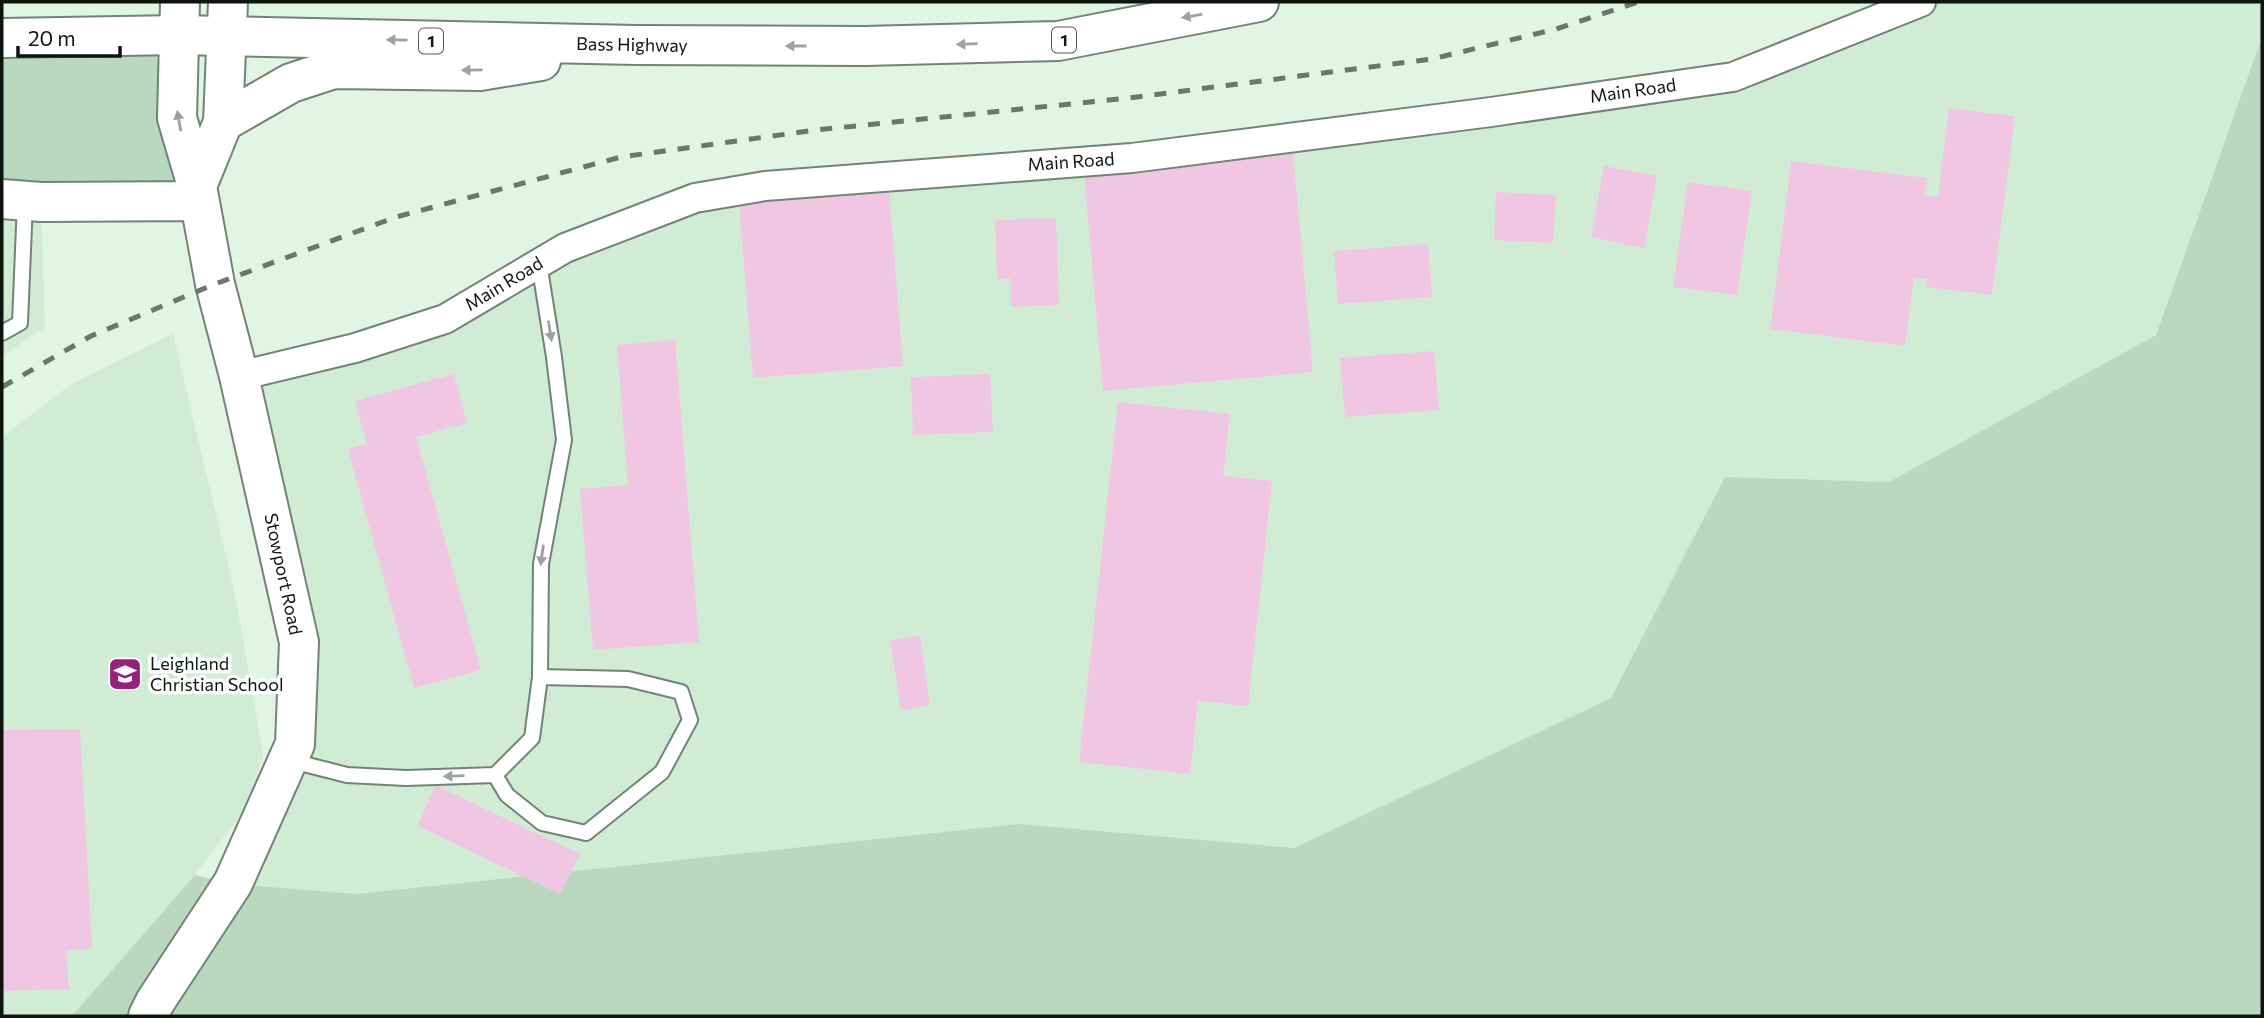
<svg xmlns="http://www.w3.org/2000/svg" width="2264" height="1018" viewBox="0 0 2264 1018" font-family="Commissioner,sans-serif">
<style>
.built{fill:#d0ecd5}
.green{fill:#bad7bf}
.building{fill:#f1c6e2}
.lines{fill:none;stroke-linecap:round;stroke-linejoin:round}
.lane-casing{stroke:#718475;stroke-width:18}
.street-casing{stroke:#718475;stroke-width:32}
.secondary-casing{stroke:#718475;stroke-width:42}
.highway-casing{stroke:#718475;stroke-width:42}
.lane{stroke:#fff;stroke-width:14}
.street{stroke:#fff;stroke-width:28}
.secondary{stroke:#fff;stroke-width:38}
.highway{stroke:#fff;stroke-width:38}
.rail{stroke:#6a776c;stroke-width:5;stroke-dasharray:12 12;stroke-linecap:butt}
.oneway{fill:#9fa19f}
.labels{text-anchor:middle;stroke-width:7;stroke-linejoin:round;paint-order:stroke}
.shield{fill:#fff;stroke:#565b57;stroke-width:2}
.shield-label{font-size:16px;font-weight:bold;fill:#0e150f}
.street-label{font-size:18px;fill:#0e150f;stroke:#fff}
.poi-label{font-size:18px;fill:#0e150f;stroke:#fff;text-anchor:start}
</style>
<rect width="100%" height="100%" fill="#e0f5e3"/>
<path class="built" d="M1921,2H2262V37L2156,335L1889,482L1725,477L1612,698L1294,848L1019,824L357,894L233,884L297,687L239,376L355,348L695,198L1733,77Z
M2,199L41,202L45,327L2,356Z
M173,334L235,594L263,754L249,804L195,875L72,1016H2V437L73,383Z"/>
<path class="green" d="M179,35L197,186L2,199V38Z
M2262,37V1016H72L195,875L233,884L357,894L1019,824L1294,848L1611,698L1725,477L1889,482L2156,335Z"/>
<path class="building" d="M1949,108L2015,116L1992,295L1926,287L1928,279L1914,278L1905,346L1770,329L1791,161L1927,178L1924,195L1938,197Z
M1293,154L1313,372L1103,391L1084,173Z
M1604,166L1657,176L1644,248L1591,237Z
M1688,182L1752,191L1737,295L1673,287Z
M889,190L903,366L753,378L739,202Z
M1496,192L1556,195L1553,243L1494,240Z
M1056,218L1059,305L1011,307L1010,278L997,279L995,220Z
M1428,244L1432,297L1338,304L1334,251Z
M675,340L699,642L593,650L580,489L628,485L617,345Z
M1434,351L1439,410L1345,417L1340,358Z
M454,374L467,423L416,437L481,670L414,688L348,449L367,444L355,401Z
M990,374L993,432L913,435L911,377Z
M1118,402L1230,414L1223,476L1272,481L1248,706L1198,701L1190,774L1079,762Z
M920,636L930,705L901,710L890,640Z
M80,729L92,948L66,951L69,989L2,991V730Z
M435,785L580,854L560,894L418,826Z"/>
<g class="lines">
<g class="lane-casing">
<path id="lane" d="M2,333L20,323L25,202
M288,760L347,775L406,778L495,775L532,738L540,677L541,564L564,440L554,357L539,263
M495,775L507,795L542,823L586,833L662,772L690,720L681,692L628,679L540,677"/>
</g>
<g class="street-casing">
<path id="street" d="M239,376L355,348L445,319L565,248L695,198L765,186L1132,158L1491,112L1733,77L1921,2"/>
</g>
<g class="secondary-casing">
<path id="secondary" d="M197,186L223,122L228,2
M2,199L41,202L198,201
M148,1016L155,1002L233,883L295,744L299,642L239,376L215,284L197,186L177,118L180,2"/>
</g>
<g class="highway-casing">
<path id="highway" d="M2,38L179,35L636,45L865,46L1058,41L1259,2
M223,122L291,83L334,69L480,71L541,61"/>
</g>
<use href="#lane" class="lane"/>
<use href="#street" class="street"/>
<use href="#secondary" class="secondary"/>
<use href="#highway" class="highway"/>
<path class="rail" d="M2,387L91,336L215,284L396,217L621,157L816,130L1129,98L1432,59L1556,29L1638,2"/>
</g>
<defs><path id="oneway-solid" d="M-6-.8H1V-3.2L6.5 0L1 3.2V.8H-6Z" transform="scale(1.75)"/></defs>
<g class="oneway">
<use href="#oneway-solid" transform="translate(1192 16) rotate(170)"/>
<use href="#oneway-solid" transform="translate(397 40) rotate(-179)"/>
<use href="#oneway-solid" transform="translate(967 44) rotate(178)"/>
<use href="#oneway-solid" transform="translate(796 46) rotate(-180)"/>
<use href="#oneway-solid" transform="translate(472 70) rotate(179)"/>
<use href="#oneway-solid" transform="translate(179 121) rotate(-100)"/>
<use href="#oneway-solid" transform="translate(550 331) rotate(81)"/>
<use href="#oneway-solid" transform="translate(542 555) rotate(98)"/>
<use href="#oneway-solid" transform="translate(454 776) rotate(178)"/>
</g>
<defs>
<g id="school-square" transform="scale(1.75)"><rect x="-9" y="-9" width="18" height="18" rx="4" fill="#97207c" stroke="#fff"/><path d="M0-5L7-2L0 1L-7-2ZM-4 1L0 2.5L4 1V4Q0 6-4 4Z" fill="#fff"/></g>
</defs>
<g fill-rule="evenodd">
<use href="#school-square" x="125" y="674"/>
</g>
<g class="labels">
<g class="shield">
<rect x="1052" y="27.5" width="24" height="25" rx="5"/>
<rect x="419" y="28.5" width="24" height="25" rx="5"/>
</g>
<g class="shield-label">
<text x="1064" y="46">1</text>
<text x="431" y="47">1</text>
</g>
<g class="street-label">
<text transform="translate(632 45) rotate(1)" y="6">Bass Highway</text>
<text transform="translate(1633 91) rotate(-8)" y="6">Main Road</text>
<text transform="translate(1071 162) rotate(-4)" y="6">Main Road</text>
<text transform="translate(504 284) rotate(-31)" y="6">Main Road</text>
<text transform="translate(283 574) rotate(78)" y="6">Stowport Road</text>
</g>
<g class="poi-label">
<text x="150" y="670">Leighland<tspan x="150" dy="21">Christian School</tspan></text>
</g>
</g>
<rect width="2264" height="1018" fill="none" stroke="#0e150f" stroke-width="7"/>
<path d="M18 46v10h102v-10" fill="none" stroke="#0e150f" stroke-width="3.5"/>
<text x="28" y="46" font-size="21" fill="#0e150f" stroke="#ffffff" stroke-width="5" paint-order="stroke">20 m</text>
</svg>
